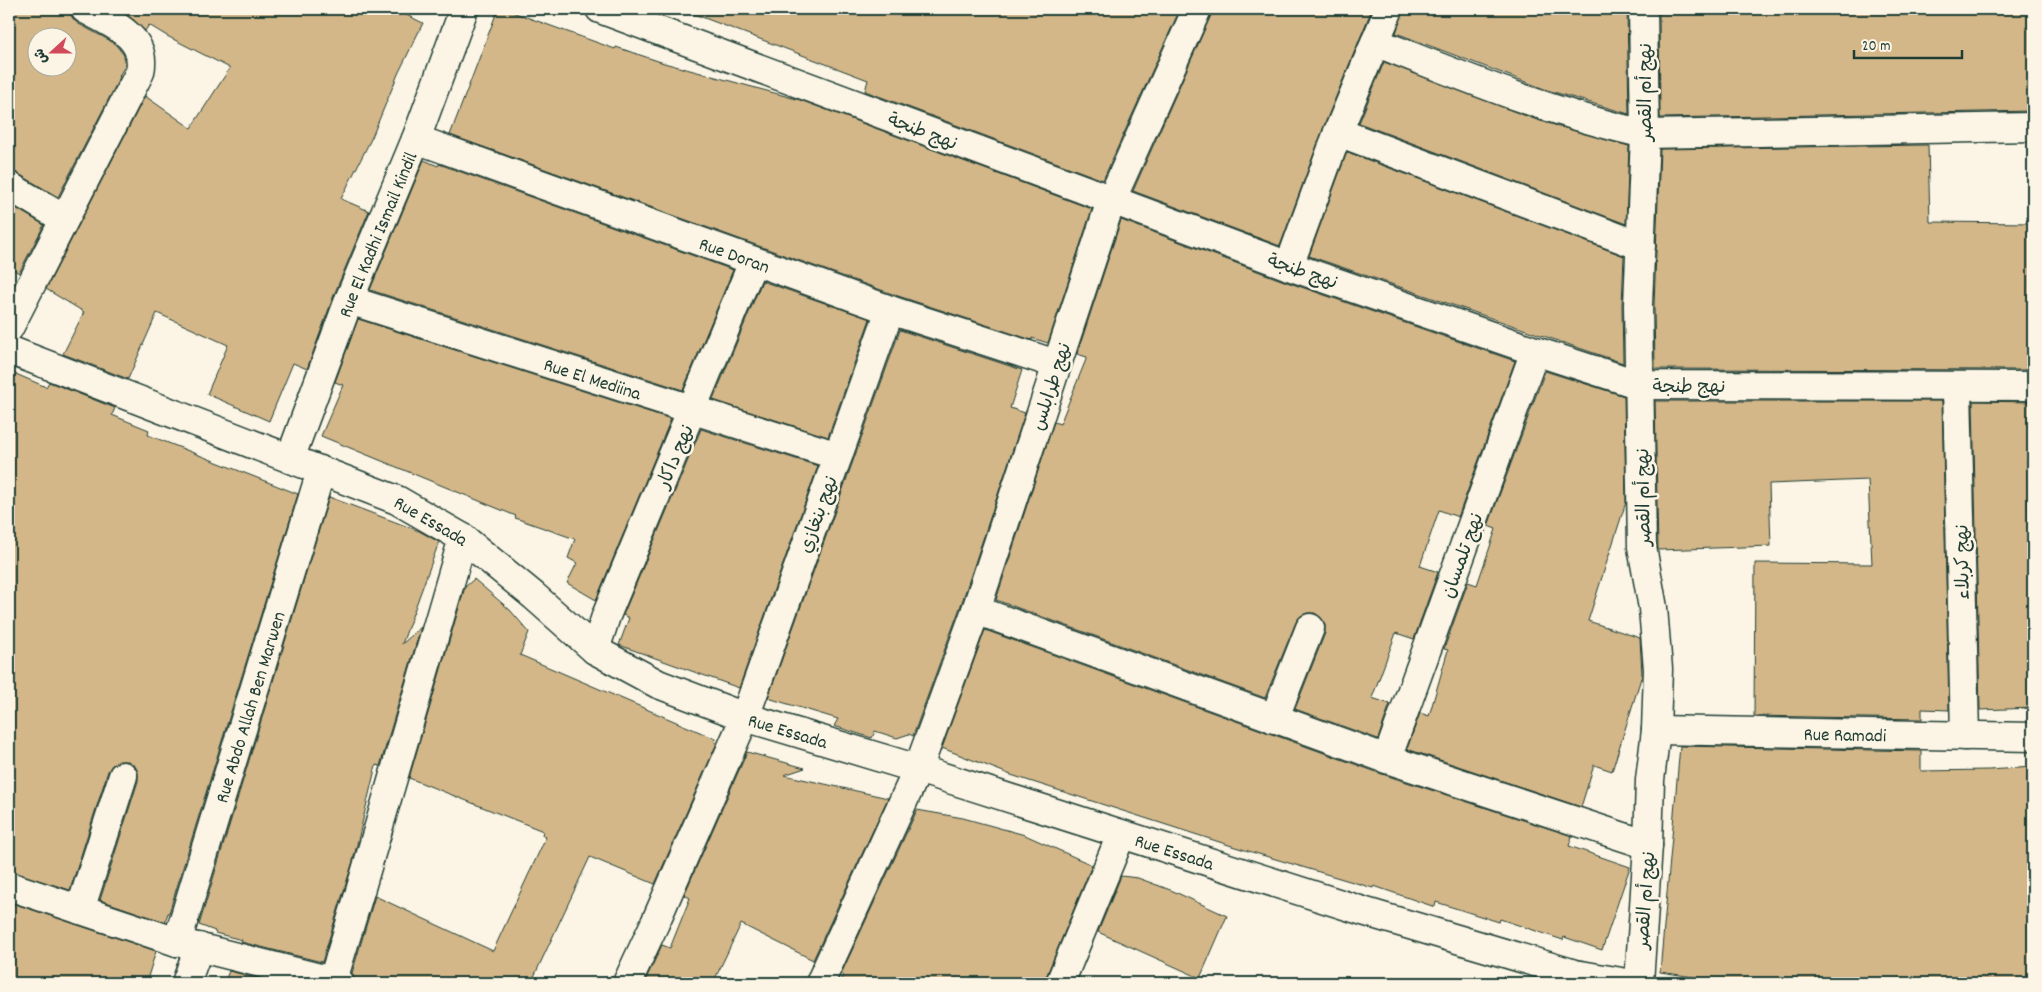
<svg xmlns="http://www.w3.org/2000/svg" width="2042" height="992" viewBox="0 0 2042 992" font-family="Dekko,'Playpen Sans Arabic',sans-serif">
<style>
.building{fill:#d4b789;stroke:#1f3d34;fill-rule:evenodd}
.lines{fill:none;stroke-linecap:round;stroke-linejoin:round}
.minor-casing{stroke:#1f3d34;stroke-width:31}
.minor{stroke:#fcf5e5;stroke-width:28}
.labels{text-anchor:middle;stroke-width:5;stroke-linejoin:round;paint-order:stroke}
.street-label{font-size:19px;fill:#1f3d34;stroke:#fcf5e5}
</style>
<rect width="100%" height="100%" fill="#fcf5e5"/>
<filter id="ink" filterUnits="userSpaceOnUse"><feTurbulence type="fractalNoise" baseFrequency=".02" numOctaves="2"/><feDisplacementMap in="SourceGraphic" scale="10" xChannelSelector="R" yChannelSelector="G"/><feConvolveMatrix kernelMatrix="1 2 1 2 8 2 1 2 1" color-interpolation-filters="sRGB"/></filter>
<g filter="url(#ink)">
<path class="building" d="M9,9H70L72,17L77,23L107,39L115,44L124,55L125,66L119,76L120,77L58,197L17,173L9,170ZM38,38H68V68H38Z
M118,9H394L423,23L398,74L372,137L341,199L369,211L334,295L307,369L293,363L269,421L207,394L228,345L157,313L128,379L63,354L84,312L46,289L145,96L191,128L230,68L167,36L149,25L145,31L134,20Z
M498,9H504L615,49L616,47L664,63L800,100L1092,209L1048,343L1032,338V340L895,295L450,135Z
M687,9H1180L1103,180L865,91L868,80L686,11Z
M1212,9H1372L1324,126L1280,246L1133,191L1211,15Z
M1404,9H1627L1629,114L1547,90L1396,33Z
M1659,9H2033V111L1660,118Z
M1384,62L1537,120L1629,146L1626,224L1359,123Z
M1928,145L1930,222L2033,223V370L1655,369L1654,305L1660,149Z
M1347,152L1624,256L1622,305L1623,363L1309,256Z
M424,160L438,166L439,164L733,270L683,390L370,290Z
M9,204L44,225L19,273L9,267Z
M1121,220L1284,281L1515,361L1458,517L1439,510L1420,566L1438,572L1414,639L1396,633L1372,698L1390,704L1378,739L1295,709L1325,633V625L1322,619L1315,613H1307L1301,616L1296,622L1265,698L996,600L1054,422L1060,424L1087,357L1077,354Z
M762,281L870,319L828,437L713,400Z
M358,319L671,419L596,600L567,583L577,563L568,558L575,539L515,518L516,516L321,436L343,385L335,382Z
M900,330L1022,370L1010,408L1025,413L961,605L913,736L909,734L897,738L875,731L872,738L834,726L838,719L768,698Z
M9,371L46,387L49,382L115,408L112,415L149,430L148,435L298,494L169,913H168L165,922L100,900L138,781V772L135,766L128,761H119L112,765L108,771L70,890L9,871Z
M1545,371L1624,396L1626,502L1588,621L1640,638L1642,675L1612,771L1594,765L1581,807L1407,749L1420,713L1429,716L1448,650L1444,649L1468,582L1477,585L1496,529L1488,526Z
M1655,401H1942L1949,710L1922,709V719L1754,716L1755,563L1872,564L1868,480L1769,484L1771,546L1658,550Z
M1973,401L2033,402V459H2027L2030,552H2033V708L1980,710Z
M701,429L818,466L739,688L619,645L629,618L623,615Z
M329,497L419,531L439,542L402,644L421,627L380,766L376,765L353,861L322,962L241,942L242,940L215,933V931L199,925Z
M474,579L510,610L529,632L520,655L716,739L715,743H717L655,884L590,857L531,983H355L352,973L375,896L493,951L546,837L542,835L543,831L409,778L465,587Z
M985,630L1382,774L1572,836L1569,846L1630,867L1602,950L1564,937L1563,940L1500,919L1499,922L1436,902L1435,907L1374,886L1373,888L1235,847L1011,775L942,748Z
M1680,746L1921,751V771L1989,770L2033,767V983H1734L1660,972Z
M747,752L805,768L784,775L888,798L813,960L741,924L713,983H644L662,945L670,948L690,898L684,895Z
M917,810L963,818L1025,835L1092,865L1046,977L1045,983H839L843,975L841,974Z
M1121,876L1138,878L1173,891L1227,916L1200,978L1098,932Z
M9,902L156,951L146,983H9Z
M229,971L277,983H224Z"/>
<g class="lines">
<g class="minor-casing">
<g id="minor">
<path d="M600,9L1289,266L1535,351L1640,385L2033,386"/>
<path d="M1375,42C1464,77 1551,113 1645,134L2033,127"/>
<path d="M1338,132L1641,246"/>
<path id="s1" d="M416,139L890,310L1056,364"/>
<path d="M9,186L64,219"/>
<path d="M1289,266L1338,132L1389,9"/>
<path id="s2" d="M349,300L838,456"/>
<path d="M9,328L140,72C148,36 110,23 85,9"/>
<path id="s3" d="M9,350L397,500L463,538L534,596L595,650L658,684L745,717L918,769L1366,912L1575,974L1627,983"/>
<path d="M1957,387L1965,736"/>
<path id="s4" d="M290,459L349,300L416,139L464,9"/>
<path d="M976,610L1387,759L1648,845"/>
<path d="M595,650L606,616L753,262"/>
<path d="M1274,719L1310,628"/>
<path id="s5" d="M1656,730L2033,737"/>
<path d="M1387,759L1535,351"/>
<path d="M9,886L177,942L340,983"/>
<path d="M80,910L123,776"/>
<path id="s6" d="M177,942L321,471"/>
<path d="M333,980L358,898L463,538"/>
<path d="M186,983L199,947"/>
<path d="M627,983L655,923L745,717L890,310"/>
<path d="M820,983L918,769L976,610L1111,201L1197,9"/>
<path d="M1060,983L1121,835"/>
<path d="M1639,983L1648,845L1650,780L1656,730L1658,669L1653,608L1642,547L1638,305L1645,134L1643,9"/>
</g>
</g>
<use href="#minor" class="minor"/>
</g>
</g>
<g class="labels">
<g class="street-label">
<text transform="translate(1644 92) rotate(-90)" y="7">نهج أم القصر</text>
<text transform="translate(923 130) rotate(21)" y="7">نهج طنجة</text>
<text dy="7" stroke="none"><textPath href="#s4" startOffset="241">Rue El Kadhi Ismail Kindil</textPath></text>
<text dy="7" stroke="none"><textPath href="#s1" startOffset="339">Rue Doran</textPath></text>
<text transform="translate(1303 270) rotate(19)" y="7">نهج طنجة</text>
<text dy="7" stroke="none"><textPath href="#s2" startOffset="256">Rue El Mediina</textPath></text>
<text x="1689" y="392">نهج طنجة</text>
<text transform="translate(1050 386) rotate(-72)" y="7">نهج طرابلس</text>
<text transform="translate(674 456) rotate(-67)" y="7">نهج داكار</text>
<text transform="translate(1642 497) rotate(-91)" y="7">نهج أم القصر</text>
<text transform="translate(817 514) rotate(-70)" y="7">نهج بنغازي</text>
<text dy="7" stroke="none"><textPath href="#s3" startOffset="456">Rue Essada</textPath></text>
<text transform="translate(1461 555) rotate(-70)" y="7">نهج تلمسان</text>
<text transform="translate(1961 562) rotate(-91)" y="7">نهج كربلاء</text>
<text dy="7" stroke="none"><textPath href="#s6" startOffset="246">Rue Abdo Allah Ben Marwen</textPath></text>
<text dy="7" stroke="none"><textPath href="#s3" startOffset="875">Rue Essada</textPath></text>
<text dy="7" stroke="none"><textPath href="#s5" startOffset="189">Rue Ramadi</textPath></text>
<text dy="7" stroke="none"><textPath href="#s3" startOffset="1280">Rue Essada</textPath></text>
<text transform="translate(1644 900) rotate(-86)" y="7">نهج أم القصر</text>
</g>
</g>
<rect width="2042" height="992" fill="none" stroke="#fcf5e5" stroke-width="30"/>
<rect x="15" y="15" width="2012" height="962" fill="none" stroke="#1f3d34" stroke-width="2" filter="url(#ink)"/>
<g transform="translate(52 52) rotate(249)"><circle r="24" fill="#fcf5e5" stroke="#a4ab9e"/>
<path d="M0-4L9 19L0 12L-9 19Z" fill="#d1495b"/>
<text y="-8" font-size="14" font-weight="bold" text-anchor="middle" fill="#1f3d34">ش</text>
</g>
<path d="M1854 50v8h108v-8" fill="none" stroke="#1f3d34" stroke-width="2.5"/>
<text x="1862" y="50" font-size="15" fill="#1f3d34" stroke="#fcf5e5" stroke-width="4" paint-order="stroke">20 m</text>
</svg>
